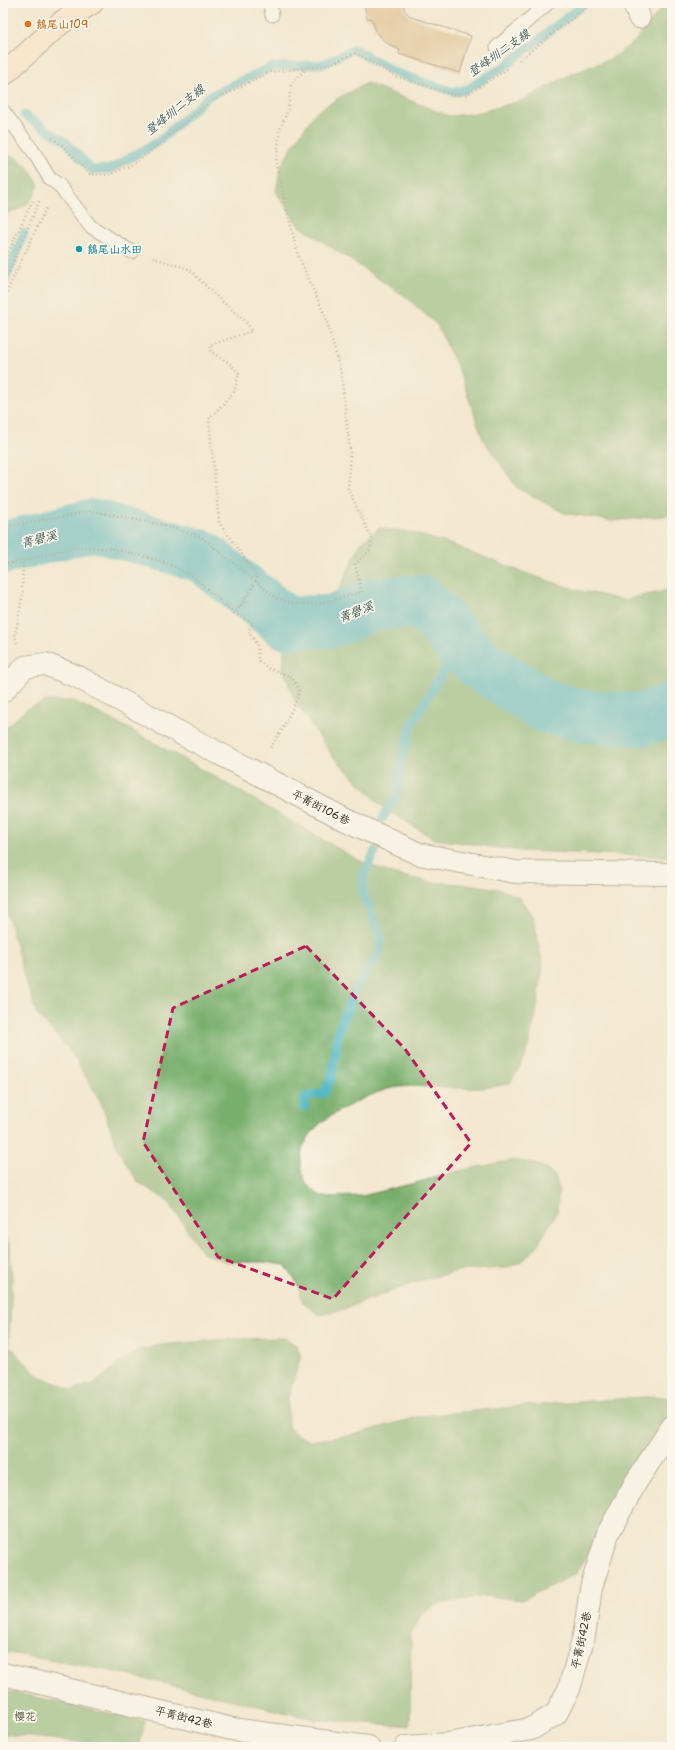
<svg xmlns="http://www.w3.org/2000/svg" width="675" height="1750" viewBox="0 0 675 1750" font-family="'Shantell Sans','LXGW WenKai TC',sans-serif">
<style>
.forest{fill:#78af6c;stroke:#5a6c45}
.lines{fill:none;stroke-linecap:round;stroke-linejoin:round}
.stream{stroke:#46b4c1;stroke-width:9}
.river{stroke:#46b4c1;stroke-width:53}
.building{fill:#d6a96c}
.lane-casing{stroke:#7b6c5c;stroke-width:15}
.street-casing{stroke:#7b6c5c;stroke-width:24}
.secondary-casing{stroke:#7b6c5c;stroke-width:24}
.path{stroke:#7b6c5c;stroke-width:2.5;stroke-dasharray:1 3;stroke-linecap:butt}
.lane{stroke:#fff;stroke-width:13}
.street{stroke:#fff;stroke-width:22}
.secondary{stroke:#fde5c5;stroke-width:22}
.marked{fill:none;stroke:#c2185b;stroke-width:3;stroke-dasharray:8 5;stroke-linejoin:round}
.food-dot{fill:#e8710a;stroke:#fbf7ec;stroke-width:1.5}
.culture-dot{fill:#0f9aa8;stroke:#fbf7ec;stroke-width:1.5}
.labels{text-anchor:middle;stroke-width:3.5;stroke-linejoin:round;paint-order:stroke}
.food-label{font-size:11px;fill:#c56008;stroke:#fbf7ec;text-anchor:start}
.culture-label{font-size:11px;fill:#0d838f;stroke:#fbf7ec;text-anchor:start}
.street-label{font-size:11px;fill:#3b2a1e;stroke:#fbf7ec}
.park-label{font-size:11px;fill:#565a3a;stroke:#fbf7ec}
.water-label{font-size:12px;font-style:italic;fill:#3f5a57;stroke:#fbf7ec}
</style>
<rect width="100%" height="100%" fill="#fbf7ec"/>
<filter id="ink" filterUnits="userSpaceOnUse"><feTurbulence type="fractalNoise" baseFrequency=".025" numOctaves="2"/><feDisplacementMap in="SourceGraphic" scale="8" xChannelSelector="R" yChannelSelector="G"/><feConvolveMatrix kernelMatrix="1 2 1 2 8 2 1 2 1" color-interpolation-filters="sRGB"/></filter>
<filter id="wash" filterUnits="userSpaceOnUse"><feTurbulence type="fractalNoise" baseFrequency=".012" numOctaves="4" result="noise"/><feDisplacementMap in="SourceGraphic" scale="16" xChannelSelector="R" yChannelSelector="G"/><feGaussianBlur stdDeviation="0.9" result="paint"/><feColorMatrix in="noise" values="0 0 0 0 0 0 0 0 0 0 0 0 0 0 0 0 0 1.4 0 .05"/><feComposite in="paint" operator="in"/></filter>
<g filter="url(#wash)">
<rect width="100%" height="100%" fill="#f3e8cf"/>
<path class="forest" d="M666,3H672V515L612,521L564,513L517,488L483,439L458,368L437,325L406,297L298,225L276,192L280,168L293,145L315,113L343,95L367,83L449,116L477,113L523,100L569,75L612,58L634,42Z
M3,152C23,158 29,168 39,185C30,205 25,209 3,214Z
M379,528L409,532L447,543L528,574L577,590L624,600L672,589V857L521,851L434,839L384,808L334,758L296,703L283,669L284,650L290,636L337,594L361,543Z
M45,701H74L120,724L207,772L356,859L395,875L432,882L474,885L500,889L520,898L534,919L543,966L536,1015L525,1058L510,1083C473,1094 437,1084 399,1087C383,1088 357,1101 343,1109C324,1119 314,1126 304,1145C299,1153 301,1176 306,1183C310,1188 317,1193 322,1197L362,1196L415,1183L462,1170L514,1160L532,1163L546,1168L556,1177L559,1190L557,1212L536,1248L522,1261L506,1268L458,1271L422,1280L341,1310L319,1315L303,1303L297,1283L285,1265L262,1262H227L202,1253L169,1202L138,1182L118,1150L100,1100L69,1049L37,1014L24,976L3,898V730L27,709Z
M3,1234L10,1245L12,1279L9,1345L37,1375L72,1390L95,1383L122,1361L139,1350L160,1345L231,1339L285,1338L296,1345L301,1356L288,1398V1426L297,1435L310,1441L352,1435L421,1416L523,1406L656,1396L672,1398V1420L630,1478L577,1573L522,1600L484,1596L438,1604L423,1613L411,1634L410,1726L317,1720L111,1671L3,1652Z
M3,1690L145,1721L139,1747H124L3,1734Z"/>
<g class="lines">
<path class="stream" d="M24,115L66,142L92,170L110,169L158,142L209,96L271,67L323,64L354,49L394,72L454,92L467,89L508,64L585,3
M3,286L24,233
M382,819L398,794L401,763L412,724L459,644
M304,1107L305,1097L324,1093L332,1076L338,1032L357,985L378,956L381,937L363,893V876L375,851"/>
<path class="river" d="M3,548L93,525L202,556L286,623L333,621L373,604L420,601L439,619L459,644L479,663L544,706L582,716L641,720L672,709"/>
</g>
<g id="blocks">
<path class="building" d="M364,3H403L405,11L411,17L471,36L460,73L399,54L400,50L385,42L376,31L371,18L367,19Z"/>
</g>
</g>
<g filter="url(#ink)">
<use href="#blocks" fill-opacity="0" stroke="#7b6c5c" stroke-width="1"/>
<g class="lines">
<g class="lane-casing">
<path id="lane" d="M270,3L272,15
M497,47L548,3
M3,111L33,151L50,179L59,185L90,226L132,252"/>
</g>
<g class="street-casing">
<path id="street" d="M634,3L639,17
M3,691L25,667L45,664L78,677L182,734L346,820L419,854L515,872L672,874
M3,1674L232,1729L368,1747
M406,1747L448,1744L531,1729L556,1714L569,1689L584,1636L591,1588L608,1533L636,1482L672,1427"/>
</g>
<g class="secondary-casing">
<path id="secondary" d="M3,75L62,22L92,3"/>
</g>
<path class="path" d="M519,60L592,3
M52,138L62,145L89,174L109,175L137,162L210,102L270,72L328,65L355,53L395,76L454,95H466L507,69
M153,258L189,269L215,295L245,321L252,331L210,345L211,352L229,363L239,373L234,392L209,419L219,522L257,576L256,582L235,614
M3,263L34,198
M3,287L40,199
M3,300L47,206
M3,527L93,511L167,526L201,537L278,599L295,604H318L362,592L355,564L370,550L372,539L348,489L350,450L341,373L326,318L298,255L276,165L280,129L288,110L291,84L306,69
M3,564L23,561L74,547L109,548L162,561L193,576L235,614L253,623L248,631L257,645L258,660L268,668L292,677L299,690L298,697L282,730L269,750
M17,643L15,637L22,597L23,561"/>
<use href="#lane" class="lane"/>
<use href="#street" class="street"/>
<use href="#secondary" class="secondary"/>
</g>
</g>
<path d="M0 0H675V1750H0ZM306,946L405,1049L471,1143L333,1299L218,1257L143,1142L173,1008Z" fill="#f3e8cf" fill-opacity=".55" fill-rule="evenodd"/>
<path class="marked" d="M306,946L405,1049L471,1143L333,1299L218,1257L143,1142L173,1008Z"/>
<circle class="food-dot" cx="28" cy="24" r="4"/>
<circle class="culture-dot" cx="79" cy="249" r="4"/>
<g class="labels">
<g class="food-label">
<text x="36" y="28">鵝尾山109</text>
</g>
<g class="culture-label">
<text x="87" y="253">鵝尾山水田</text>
</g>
<g class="street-label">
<text transform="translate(321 807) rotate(27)" y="4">平菁街106巷</text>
<text transform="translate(581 1640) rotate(-78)" y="4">平菁街42巷</text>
<text transform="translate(184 1717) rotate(14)" y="4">平菁街42巷</text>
</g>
<g class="park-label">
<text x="25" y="1720">櫻花</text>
</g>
<g class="water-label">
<text transform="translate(499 53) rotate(-35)" y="4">登峰圳二支線</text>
<text transform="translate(175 110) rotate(-39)" y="4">登峰圳二支線</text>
<text transform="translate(39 539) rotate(-14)" y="4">菁礐溪</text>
<text transform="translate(356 612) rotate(-21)" y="4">菁礐溪</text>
</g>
</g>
<rect width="675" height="1750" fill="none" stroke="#fbf7ec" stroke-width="16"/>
</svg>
